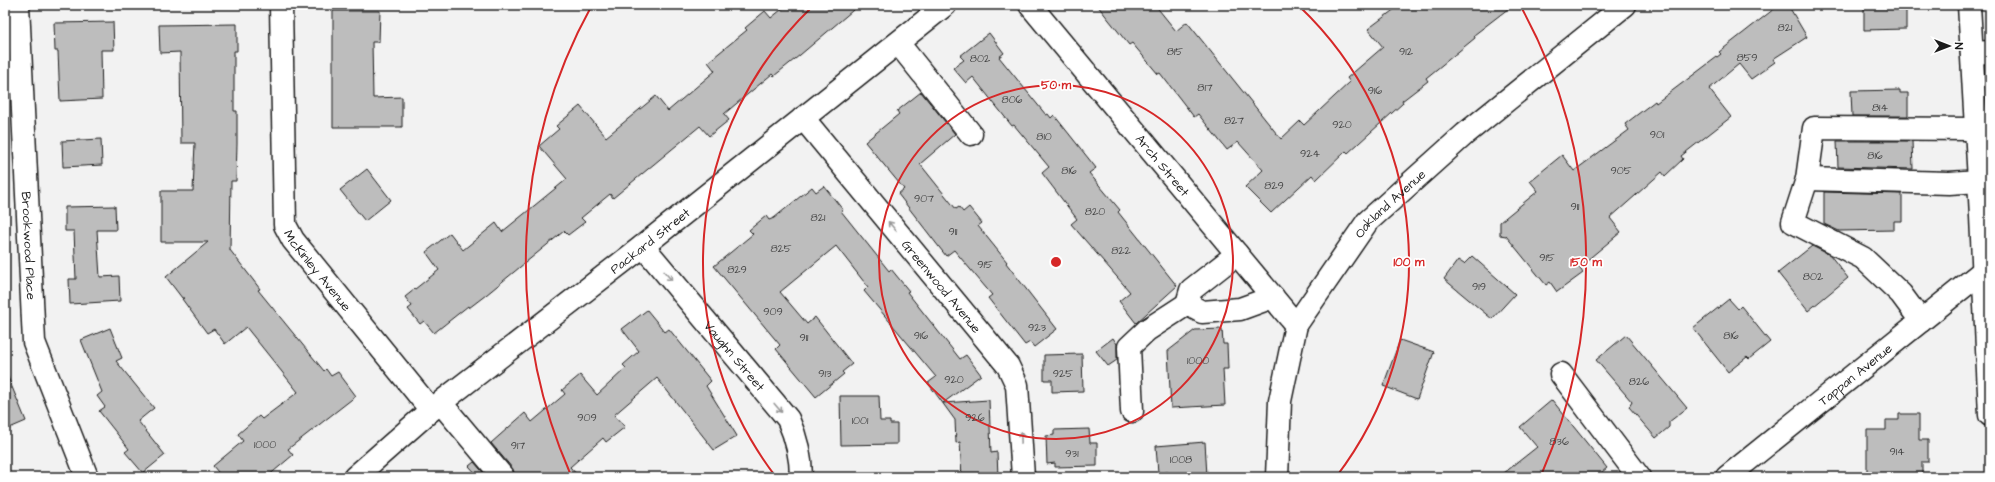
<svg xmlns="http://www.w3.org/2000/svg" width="1995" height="482" viewBox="0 0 1995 482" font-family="'Architects Daughter',sans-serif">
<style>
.building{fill:#bdbdbd;stroke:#1c1c1c}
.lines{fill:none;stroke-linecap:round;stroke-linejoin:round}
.minor-casing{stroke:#1c1c1c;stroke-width:25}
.major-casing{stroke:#1c1c1c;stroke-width:25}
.minor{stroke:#fff;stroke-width:22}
.major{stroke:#fff;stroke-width:22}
.oneway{stroke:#999}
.ring{fill:none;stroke:#d62828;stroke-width:2}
.labels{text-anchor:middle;stroke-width:3.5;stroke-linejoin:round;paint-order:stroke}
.number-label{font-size:11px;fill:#444}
.street-label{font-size:13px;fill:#1c1c1c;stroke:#fff}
.centre{fill:#d62828;stroke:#fff;stroke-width:2}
.ring-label{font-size:12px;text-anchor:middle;font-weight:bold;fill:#d62828;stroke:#fff;stroke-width:3.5;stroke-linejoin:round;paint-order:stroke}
</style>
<rect width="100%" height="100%" fill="#f2f2f2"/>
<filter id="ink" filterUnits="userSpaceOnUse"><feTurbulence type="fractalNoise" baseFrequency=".025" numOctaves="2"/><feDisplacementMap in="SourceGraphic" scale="8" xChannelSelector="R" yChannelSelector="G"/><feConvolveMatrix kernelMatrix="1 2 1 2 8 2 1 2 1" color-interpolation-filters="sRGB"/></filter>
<g filter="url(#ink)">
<path class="building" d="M787,5H859L800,55L774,76L772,74L724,114L729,120L709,136L700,126L613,198L610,194L581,218L585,222L568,235L564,231L486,295L469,308L468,306L434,333L424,321L420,324L408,309L412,306L405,297L439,270L426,252L450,233L463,250L496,223L502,232L567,179L539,146L559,129L556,126L580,106L606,137L656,96L668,111L715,71L708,62L747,30L745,28L765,11L771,18Z
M1097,5H1155L1176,31L1187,22L1281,139L1300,121L1304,125L1350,82L1347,78L1383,47L1368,29L1400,5H1513L1474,35L1475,38L1426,78L1428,81L1402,101L1403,103L1348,153L1346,151L1316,180L1312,175L1271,213L1245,187L1263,170L1238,142L1227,150L1198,114L1194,117L1160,73L1158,74L1132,43L1129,45Z
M1779,5H1788L1807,37L1773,59L1775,62L1751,79L1739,64L1709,89L1731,117L1681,156L1683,159L1665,176L1662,172L1610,218L1621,232L1579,267L1583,273L1557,292L1550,282L1546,285L1506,236L1500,235V222L1538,191L1530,181L1562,155L1574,171L1629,130L1625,124L1655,101L1656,103L1721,54L1719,52Z
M1864,5H1906V29L1864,30Z
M333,11H380L379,42H372L373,98L402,97V127H333Z
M113,22L114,50H101L102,99L60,101L58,51H55L54,23Z
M237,24V51H234V111H237V144L236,181H231L230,250L260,289L258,290L324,371L326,369L331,376L338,372L356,396L288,449L293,455L267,477H222L213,466L243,441L238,434L259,416L262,419L298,392L246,327L225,344L214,329L207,333L182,299L184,298H182L166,277L208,242H161V191H193L195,143H181L180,52L160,53L159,25Z
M989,33L1004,53L999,57L1046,115L1048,114L1051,118L1054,115L1096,168L1089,173L1120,210L1118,212L1177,286L1136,323L1119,301L1130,292L1071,224L1077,219L1042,173L1049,167L1014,125L1012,126L973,77L966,83L953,68L964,60L960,56Z
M1900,90V93H1908V116H1852L1851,91Z
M921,92L955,134L920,164L956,209L959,207L963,212L969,207L982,223L978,226L1007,262L1006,263L1057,329L1034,347L1030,342L1025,345L988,298L992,295L954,250L946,256L898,194L904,189L865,142L899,114L897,111Z
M101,139L102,165L63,167L62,141Z
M1837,141H1912L1913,169L1838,167Z
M367,169L391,200L365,221L340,190Z
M824,186L843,210L841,211L889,271L891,269L909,291L907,292L960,359L966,355L981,375L943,403L989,400L991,453L997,452L998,477H962L960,442L956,443L955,420L928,383L936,377L864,291L868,287L836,246L780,292L807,324L815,317L852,364L842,372L844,374L816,397L776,349L780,345L714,266L753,234L749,230L766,216L769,220L774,218L812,187L816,192Z
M1824,192L1902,194V221H1894V230L1839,231L1824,224Z
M115,206L116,230H97L100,277L119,276L120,301L70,304L69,279H76L74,231H65V207Z
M1812,246L1830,255L1848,278L1808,311L1778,273Z
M1472,256L1515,294L1492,319L1444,279L1458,260L1464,264Z
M1729,299L1738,309L1741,306L1770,342L1749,359L1747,357L1728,372L1693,328Z
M647,310L665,332L669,329L711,381L706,386L737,436L714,450L657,378L614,415L625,427L606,442L603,438L570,467L579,477H515L513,469L491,443L525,413L532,422L565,394L562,390L580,375L597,395L626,368L623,365L639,351L622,329Z
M110,328L122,358L116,361L154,408L138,421L165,455L143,473L125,452L129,449L99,411L105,407L97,396L102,392L81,340Z
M1222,329L1223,344H1227L1228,369H1223L1225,405L1171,408L1168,351L1195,330Z
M1626,335L1687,408L1669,422V427L1656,438L1629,407L1632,402L1596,360Z
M1113,338L1117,344V360L1108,366L1096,351Z
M1400,340L1434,352L1417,399L1383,386Z
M1082,354L1083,391L1052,392V380H1044V355Z
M5,370L26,421L5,430Z
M840,396H879L880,421H890V424H897V444L841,445Z
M1552,400L1607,468L1596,477H1499L1537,447L1520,427Z
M1899,414H1919V440H1928V462H1922V477H1867V430H1886V420H1899Z
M1089,429L1090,443H1097V466L1055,467V463L1047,464L1046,436L1054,435V430Z
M1205,442L1207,476L1168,477V472L1158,473L1156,446Z
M474,462L487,477H479L469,466Z"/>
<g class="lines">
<g class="minor-casing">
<g id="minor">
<path id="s1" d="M18,5L34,342L87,477"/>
<path id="s2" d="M281,5L285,225L293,240L431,410"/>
<path id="s3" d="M1030,5L1296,325"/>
<path d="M1969,5L1981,216L1990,415"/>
<path d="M898,43L971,134"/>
<path d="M1972,53L1990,52"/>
<path id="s4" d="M803,118L1008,366L1017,385L1023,477"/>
<path d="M1807,179L1949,183L1979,181"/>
<path id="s5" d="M643,246L788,419C797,439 801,456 801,477"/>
<path d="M1237,254L1191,290L1187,304L1202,312L1240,309L1273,297"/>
<path d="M1921,321L1901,294L1863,258L1793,222L1807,179L1814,128L1976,129"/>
<path d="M1561,374L1639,477"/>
<path d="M441,403L503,477"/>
<path d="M1132,411L1129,347L1147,330L1187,304"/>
<path id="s6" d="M1277,477L1280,401L1296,325L1367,222L1465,134L1625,5"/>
<path id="s7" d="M1727,477L1983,271"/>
</g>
</g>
<g class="major-casing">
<g id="major">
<path id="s8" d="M355,477L431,410L643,246L945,5"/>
</g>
</g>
<use href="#minor" class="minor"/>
<use href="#major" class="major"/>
</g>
<defs><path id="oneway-shaft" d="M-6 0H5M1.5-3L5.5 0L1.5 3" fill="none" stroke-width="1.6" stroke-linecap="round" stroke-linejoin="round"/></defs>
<g class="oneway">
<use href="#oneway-shaft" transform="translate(892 226) rotate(-130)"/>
<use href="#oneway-shaft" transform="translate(668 276) rotate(50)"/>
<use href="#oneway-shaft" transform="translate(778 408) rotate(50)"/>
<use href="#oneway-shaft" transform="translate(1021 438) rotate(-92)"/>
</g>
</g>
<g class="ring">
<circle cx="1056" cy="262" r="177"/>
<path d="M776 477A353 353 0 0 1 813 6M1299 6A353 353 0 0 1 1336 477"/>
<path d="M570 473A530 530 0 0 1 592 5M1520 5A530 530 0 0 1 1542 473"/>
</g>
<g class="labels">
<g class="number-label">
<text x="1785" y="31">821</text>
<text x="1175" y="55">815</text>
<text x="1406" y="55">912</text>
<text x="1747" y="61">859</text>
<text x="980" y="62">802</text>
<text x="1205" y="91">817</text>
<text x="1375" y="94">916</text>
<text x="1012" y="103">806</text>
<text x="1880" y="111">814</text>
<text x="1234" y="124">827</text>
<text x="1342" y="128">920</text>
<text x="1657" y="138">901</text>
<text x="1044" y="140">810</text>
<text x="1310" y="157">924</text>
<text x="1875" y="159">816</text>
<text x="1069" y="174">816</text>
<text x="1621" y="174">905</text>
<text x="1274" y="189">829</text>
<text x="924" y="202">907</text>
<text x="1575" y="210">911</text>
<text x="1095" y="215">820</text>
<text x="818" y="221">821</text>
<text x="953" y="235">911</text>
<text x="781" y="252">825</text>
<text x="1121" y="254">822</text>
<text x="1547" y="261">915</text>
<text x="985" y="268">915</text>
<text x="737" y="273">829</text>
<text x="1813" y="280">802</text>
<text x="1479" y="290">919</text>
<text x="773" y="315">909</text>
<text x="1037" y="331">923</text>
<text x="921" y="339">916</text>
<text x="1731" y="339">816</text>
<text x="804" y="341">911</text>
<text x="1198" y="364">1000</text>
<text x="825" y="377">913</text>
<text x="1063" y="377">925</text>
<text x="954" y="383">920</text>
<text x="1639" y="385">826</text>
<text x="587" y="421">909</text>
<text x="975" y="421">926</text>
<text x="860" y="424">1001</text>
<text x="1559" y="445">836</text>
<text x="265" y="448">1000</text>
<text x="518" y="449">917</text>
<text x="1897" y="455">914</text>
<text x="1072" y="457">931</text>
<text x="1181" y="463">1008</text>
</g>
<g class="street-label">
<text dy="5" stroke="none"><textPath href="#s3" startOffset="208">Arch Street</textPath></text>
<text dy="5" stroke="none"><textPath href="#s6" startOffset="308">Oakland Avenue</textPath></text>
<text dy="5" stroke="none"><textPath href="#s8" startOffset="378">Packard Street</textPath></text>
<text dy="5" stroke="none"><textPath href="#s1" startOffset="241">Brookwood Place</textPath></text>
<text dy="5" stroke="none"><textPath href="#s2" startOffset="276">McKinley Avenue</textPath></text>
<text dy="5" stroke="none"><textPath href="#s4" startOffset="218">Greenwood Avenue</textPath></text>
<text dy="5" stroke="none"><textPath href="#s5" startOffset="143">Vaughn Street</textPath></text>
<text dy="5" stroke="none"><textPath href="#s7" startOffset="164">Tappan Avenue</textPath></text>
</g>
</g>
<circle cx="1056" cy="262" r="6" class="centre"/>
<g class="ring-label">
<text x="1056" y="89">50 m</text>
<text x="1409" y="266">100 m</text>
<text x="1586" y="266">150 m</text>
</g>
<rect width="1995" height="482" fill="none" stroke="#fff" stroke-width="20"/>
<rect x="10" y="10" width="1975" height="462" fill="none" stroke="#1c1c1c" stroke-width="1.5" filter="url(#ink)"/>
<g transform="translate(1949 46) rotate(90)" stroke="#ffffff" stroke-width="3" paint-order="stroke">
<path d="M0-3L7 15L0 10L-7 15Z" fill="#1c1c1c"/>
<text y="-6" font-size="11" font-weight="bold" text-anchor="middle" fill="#1c1c1c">N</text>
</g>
</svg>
